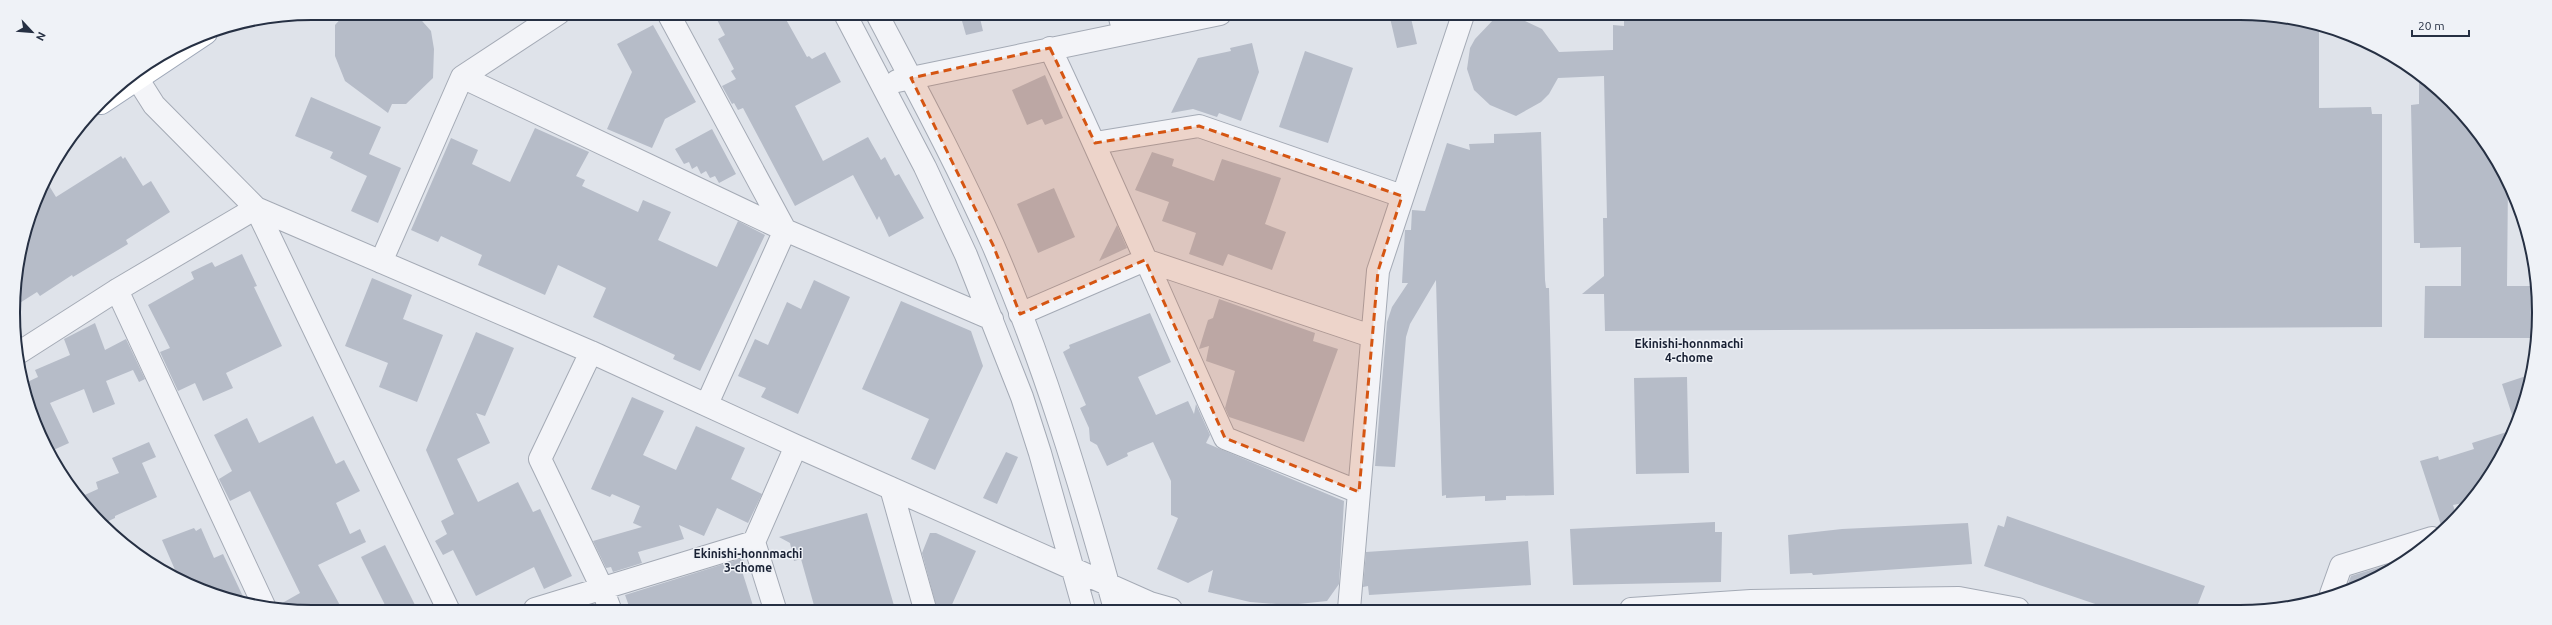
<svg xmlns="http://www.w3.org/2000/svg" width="2552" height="625" viewBox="0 0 2552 625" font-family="Ubuntu,sans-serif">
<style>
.building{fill:#b6bcc8}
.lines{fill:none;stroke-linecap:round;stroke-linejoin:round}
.minor-casing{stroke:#a4aab5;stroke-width:24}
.major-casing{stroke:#9da7b7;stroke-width:24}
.minor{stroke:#f3f4f8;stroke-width:22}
.major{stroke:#fff;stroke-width:22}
.marked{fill:#d55512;fill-opacity:0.2;stroke:#d55512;stroke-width:3;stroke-dasharray:8 5;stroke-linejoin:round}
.labels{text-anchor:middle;stroke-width:3;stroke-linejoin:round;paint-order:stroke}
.neighbourhood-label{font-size:12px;font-weight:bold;fill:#192134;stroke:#eff2f7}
.rim{fill:none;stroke:#263043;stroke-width:2}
</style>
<rect width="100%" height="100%" fill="#dfe3ea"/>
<path class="building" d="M346,13H415L431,31L434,49L433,78L406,104H392L388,113L345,81L335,56V25Z
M714,14H783L807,57L809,56L812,59L825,52L841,82L795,106L823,161L868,137L881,160L885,157L895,176L899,174L924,218L889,237L879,216L877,220L853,175L795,206L743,108L738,110L734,103L732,104L722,86L736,79L731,71L734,69L718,39L725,35Z
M960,14H979L983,31L966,35Z
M1410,14L1417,44L1397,48L1390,18Z
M1839,15L2279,16L2319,25V108L2371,107L2372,114H2382V327L1605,331L1604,294H1582L1604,276L1603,218H1607L1604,76L1558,78L1549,94L1541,102L1516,116L1490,105L1474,90L1467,69L1470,48L1475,39L1495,18L1523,20L1542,29L1559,52L1613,50V25L1624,26V19Z
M653,25L696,102L665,119L652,148L607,129L632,72L617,44Z
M1252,43L1259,72L1241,121L1219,113L1217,117L1193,109L1171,113L1198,58L1231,51L1230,48Z
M1305,51L1353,68L1328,143L1279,127Z
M2419,74L2437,87L2477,130L2508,180L2507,286H2537V338H2424L2425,286H2461V247L2420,248V243H2414L2411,105L2419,104Z
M1045,75L1063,118L1045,125L1042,119L1027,125L1012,90Z
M311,97L381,127L369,154L401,168L378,223L351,211L367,176L330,158L333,152L295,136Z
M535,128L589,152L576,176L585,180L582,186L638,212L643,200L671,212L658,240L717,267L738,221L765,235L700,371L673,359L675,355L593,317L606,288L558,265L545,295L478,265L482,255L441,236L438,242L411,230L451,138L478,150L472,164L510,182Z
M712,129L736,174L719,183L715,176L710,178L706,171L701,174L697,166L692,169L689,162L684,164L675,149Z
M1541,132L1545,280L1546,288H1549L1554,495L1506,496V500L1485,501V496L1446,498V495L1442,496L1436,280L1410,324L1406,337L1395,467L1375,466L1387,322L1392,307L1408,283H1402L1405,230H1411L1412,210L1425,211L1447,143L1470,150L1469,144L1494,143V134Z
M1152,152L1174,159L1172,166L1214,181L1222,159L1281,178L1265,224L1286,232L1272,270L1228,254L1223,266L1189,254L1196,233L1162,221L1169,202L1135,190Z
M121,156L123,159L125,157L143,186L151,181L170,212L126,240L128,244L73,277L72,275L40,296L37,292L15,306L14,293L23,235L45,179L56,197Z
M1054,188L1075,237L1038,253L1017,204Z
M1117,225L1127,248L1099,261Z
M242,254L257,286L254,287L282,346L226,373L233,388L203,401L195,383L178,391L160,352L170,348L148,305L194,279L191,272L212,262L215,267Z
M372,278L412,295L403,319L443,335L417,402L379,387L388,363L345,346Z
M814,280L850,297L798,414L761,397L766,388L738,376L755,339L768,345L787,302L801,309Z
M1219,299L1315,333L1313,341L1338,349L1304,442L1229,417L1225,408L1235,371L1206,361L1209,346L1199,349L1208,320L1213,318Z
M901,301L971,331L983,366L935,470L911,459L929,419L862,389Z
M1150,313L1171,362L1138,377L1156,415L1188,401L1194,414L1196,404L1210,435L1206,443L1344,501L1339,584L1327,601L1289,605L1250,602L1208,592L1213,570L1188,583L1157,569L1178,518L1171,515V481L1153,442L1127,453L1128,456L1107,466L1097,445L1090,441L1089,428L1080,408L1086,405L1063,352L1070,348L1069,345Z
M95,323L105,350L126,339L145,379L139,382L133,370L106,381L115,404L93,413L84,389L50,403L69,443L49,452L23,384L38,377L35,370L70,355L64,339Z
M476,332L514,348L485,416L476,413L490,443L457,459L478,502L518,482L533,512L540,509L572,576L544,589L534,567L476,596L453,550L443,555L435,541L447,534L441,521L454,514L426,450Z
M2529,375L2515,424L2502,384Z
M1687,377L1689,473L1636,474L1634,378Z
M632,397L664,411L643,455L676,470L696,426L745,448L731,479L762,494L748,523L717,508L704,536L679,525L684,539L638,552L642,563L613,572L611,567L606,568L593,541L642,527L633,523L640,506L612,494L610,497L591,489Z
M313,416L336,464L344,460L360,491L336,503L350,534L360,529L366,542L318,565L342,609H277V606L300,593L250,491L230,501L219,479L232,471L214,435L247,418L259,443Z
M2513,430L2508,445L2468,502L2453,505L2457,517L2454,521L2441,525L2420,461L2438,456L2439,460L2474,449L2472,443Z
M149,442L156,457L142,463L157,497L115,516V518L102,524L78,498L98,489L96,482L119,473L112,458Z
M1006,452L1018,457L997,504L983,498Z
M867,513L895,609H815L801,559L794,561L790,543L779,537Z
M2007,516L2202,585L2205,586L2196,609H2110L1984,566L1998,525L2004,527Z
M1715,522V532H1722L1721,582L1573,585L1570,529Z
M1968,523L1972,564L1813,575L1812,573L1790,574L1788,535L1842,529Z
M194,528L196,531L201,528L214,558L223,554L246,603L216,596L179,579L162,540Z
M930,533H936L976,551L950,609H937L922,553Z
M1528,541L1531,585L1369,595L1368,586L1363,587L1366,552Z
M385,545L417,609H387L361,557Z
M743,558L747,570L742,571L754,609H630L625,595Z
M2400,561L2372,581L2346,589L2351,576Z"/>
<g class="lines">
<g class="minor-casing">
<path id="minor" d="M668,13L785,230L707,404
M845,14L925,167L966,255L1022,397L1040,453L1084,609
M877,14C917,90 958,166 993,245C1044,363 1081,486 1115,609
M1119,14L1124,33
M1050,48C1111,177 1166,308 1225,438L1359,492
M135,75L154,105L256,208L448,609
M462,77L785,230L992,319
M897,81L1220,14
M1095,143L1199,126L1402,196
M381,262L462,77L559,13
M117,290L265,608
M1020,314L1145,260L1371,336
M20,352L117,290L256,208L591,352L796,446L1150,603L1171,609
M591,352L540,459L602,588L610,609
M891,488L925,609
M2331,594L2341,566L2432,538
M535,609L754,542
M775,609L754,542L796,446
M1349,609L1378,271L1463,15
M1631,609L1751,601L1959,598L2018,609"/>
</g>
<g class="major-casing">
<path id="major" d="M101,103L206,33"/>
</g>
<use href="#minor" class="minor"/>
<use href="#major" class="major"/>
</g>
<path class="marked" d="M1050,48L1095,143L1199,126L1402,196L1378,271L1359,492L1225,438L1145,260L1020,314L993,245L911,78Z"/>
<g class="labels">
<g class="neighbourhood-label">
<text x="1689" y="348">Ekinishi-honnmachi<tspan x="1689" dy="14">4-chome</tspan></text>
<text x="748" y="558">Ekinishi-honnmachi<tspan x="748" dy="14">3-chome</tspan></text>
</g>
</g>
<path d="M0 0H2552V625H0ZM312 20H2240A292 292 0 0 1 2532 312V313A292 292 0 0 1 2240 605H312A292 292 0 0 1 20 313V312A292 292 0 0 1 312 20Z" fill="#eff2f7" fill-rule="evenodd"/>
<path class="rim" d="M312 20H2240A292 292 0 0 1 2532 312V313A292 292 0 0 1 2240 605H312A292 292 0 0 1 20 313V312A292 292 0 0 1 312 20Z"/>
<g transform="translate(32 32) rotate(116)" stroke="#eff2f7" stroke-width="3" paint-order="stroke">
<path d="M0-3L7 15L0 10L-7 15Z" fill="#263043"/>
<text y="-6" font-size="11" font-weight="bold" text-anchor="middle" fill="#263043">N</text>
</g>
<path d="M2412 30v6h57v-6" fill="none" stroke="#263043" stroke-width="2"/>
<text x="2418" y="30" font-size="12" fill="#263043" stroke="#eff2f7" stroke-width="3" paint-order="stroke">20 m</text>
</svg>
